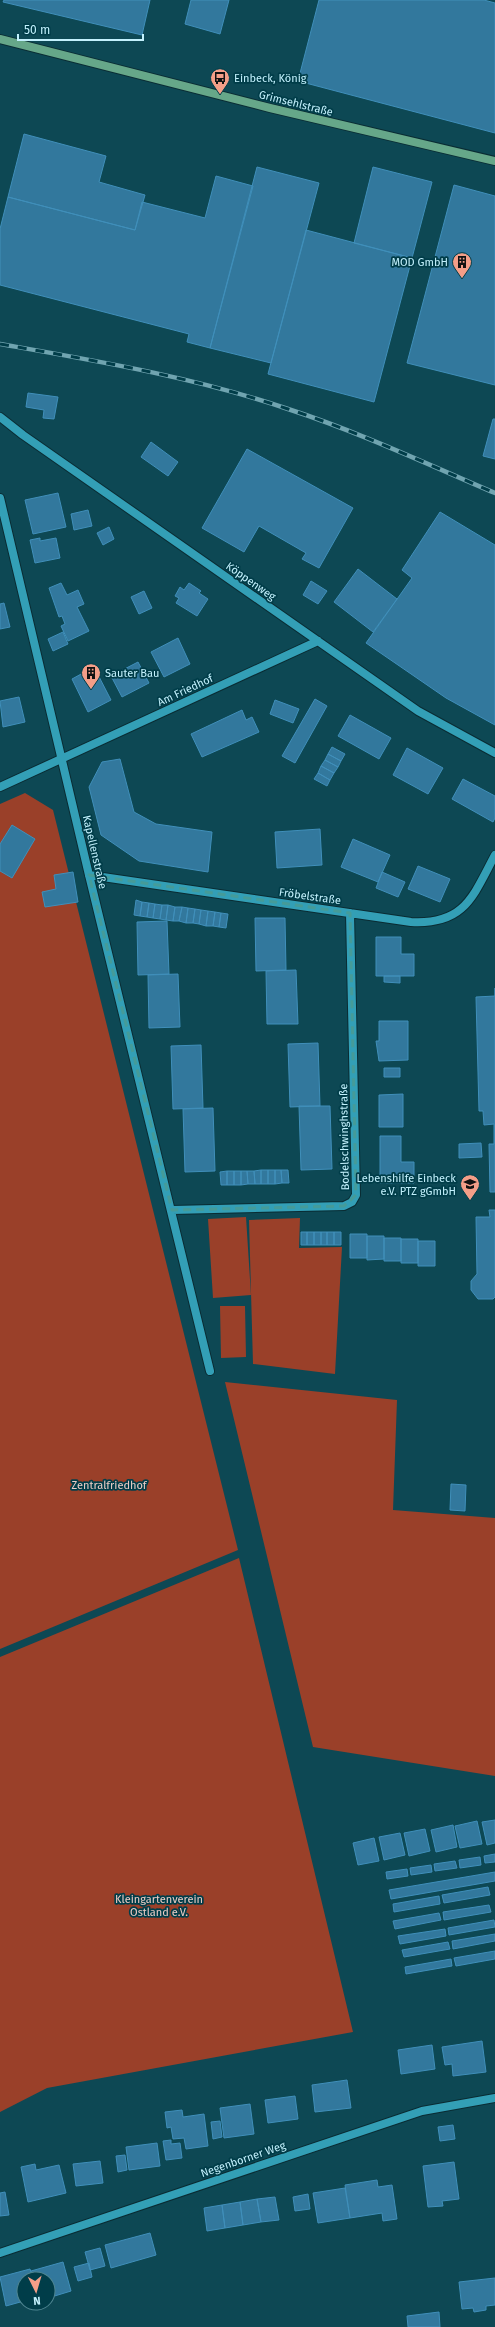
<svg xmlns="http://www.w3.org/2000/svg" width="495" height="2327" viewBox="0 0 495 2327" font-family="'Fira Sans',sans-serif">
<style>
.green{fill:#9a4029}
.building{fill:#32789d;stroke:#408fba}
.lines{fill:none;stroke-linecap:round;stroke-linejoin:round}
.minor-casing{stroke:#0a2c33;stroke-width:10}
.secondary-casing{stroke:#0a2c33;stroke-width:10}
.minor{stroke:#339fb6;stroke-width:8}
.secondary{stroke:#66a789;stroke-width:8}
.rail-casing{stroke:#70a4b0;stroke-width:4.5}
.rail{stroke:#003d49;stroke-width:3;stroke-dasharray:9;stroke-linecap:butt}
.marked{fill:none;stroke:#459b99;stroke-width:3;stroke-dasharray:8 5;stroke-linejoin:round}
.labels{text-anchor:middle;stroke-width:3.5;stroke-linejoin:round;paint-order:stroke}
.poi-label{font-size:11px;fill:#c3f1fd;stroke:#003d49;text-anchor:start}
.street-label{font-size:11px;fill:#c3f1fd;stroke:#003d49}
.park-label{font-size:11px;fill:#eccdc5;stroke:#003d49}
</style>
<rect width="100%" height="100%" fill="#0d4854"/>
<path class="green" d="M25,793L53,810L238,1550L0,1649V804Z
M246,1217L251,1295L213,1298L208,1219Z
M300,1218L299,1248L342,1247L335,1374L253,1364L249,1220Z
M220,1306H245L246,1357L221,1358Z
M225,1382L397,1400L393,1510L495,1518V1776L313,1747Z
M239,1558L353,2032L47,2088L0,2112V1657Z"/>
<path class="building" d="M4,0H150L142,35L3,2Z
M191,0H229L220,34L185,24Z
M319,0H484L495,3V133L298,81Z
M24,134L106,156L99,182L145,195L135,230L8,197Z
M257,167L319,183L271,363L210,348Z
M373,167L432,182L412,258L354,243Z
M216,176L253,186L210,348L187,342L189,334L0,285V229L8,197L135,230L142,202L205,218Z
M454,185L495,196V385L407,363Z
M306,230L412,258L374,402L268,374Z
M28,393L58,397L54,419L43,418L44,410L26,407Z
M493,419H495V459L483,456Z
M151,442L178,462L168,476L141,457Z
M247,449L353,508L319,568L302,559L306,553L259,526L244,552L202,528Z
M58,493L66,527L33,534L25,500Z
M88,510L92,526L74,530L71,514Z
M440,512L495,545V725L446,698L366,643L412,578L402,570Z
M109,527L114,539L103,545L97,533Z
M40,538V541L56,538L60,558L35,563L30,540Z
M358,569L397,599L373,632L334,602Z
M311,581L327,591L318,604L303,595Z
M61,583L67,595L78,590L84,604L77,607L89,631L68,641L61,626L65,624L62,616L59,617L49,588Z
M189,583L201,591L199,593L208,599L197,616L176,603L179,598L175,596L180,587L184,590Z
M144,591L152,608L139,614L131,597Z
M4,603L10,627L0,629V604Z
M63,632L68,644L53,651L48,639Z
M178,638L190,664L164,677L151,652Z
M138,662L149,683L122,697L111,676Z
M94,667L111,700L88,712L72,679Z
M19,697L25,722L3,727L0,701Z
M315,699L327,706L295,763L282,756Z
M275,700L299,709L293,723L270,714Z
M242,710L246,720L252,717L259,732L202,757L191,734Z
M350,715L391,738L379,759L338,736Z
M332,747L345,754L341,761L328,754Z
M407,748L443,768L428,794L393,775Z
M328,754L341,761L338,767L325,760Z
M120,759L134,812L156,824L212,832L208,872L139,861L101,835L89,787L102,762Z
M325,760L338,767L334,773L321,766Z
M321,766L334,773L330,780L318,773Z
M318,773L330,780L327,786L314,779Z
M463,779L495,796V818L493,822L452,799Z
M12,825L35,839L12,878L0,871V844Z
M320,829L322,865L277,868L275,832Z
M353,839L390,855L378,882L341,867Z
M418,866L450,879L440,902L408,889Z
M73,872L78,902L45,907L42,892L56,889L54,875Z
M382,872L405,882L398,897L376,888Z
M136,900L142,902L140,916L134,915Z
M142,902L149,903L147,917L140,916Z
M149,903L155,904L153,918L147,917Z
M155,904L162,905L160,919L153,918Z
M162,905H168L166,920L160,919Z
M168,905L175,907L173,921L166,920Z
M175,907H182L179,921H173Z
M182,907L188,908L186,923L179,921Z
M188,908L195,909L193,923H186Z
M195,909L201,910L199,924L193,923Z
M201,910L208,911L206,926L199,924Z
M208,911L215,912L213,926H206Z
M215,912L221,913L219,927L213,926Z
M221,913L228,914L226,928L219,927Z
M255,918H285L286,970L256,971Z
M167,921L169,974L138,975L137,922Z
M376,937H401V954H414V976H376Z
M296,970L298,1024H267L266,971Z
M178,974L180,1027L149,1028L148,975Z
M384,976H400V983L384,982Z
M495,988V1192H490L489,1144H494V1124L484,1125L483,1111H479L476,997L495,996Z
M379,1021H408V1060L379,1061L376,1041H379Z
M318,1043L320,1106L290,1107L288,1044Z
M201,1045L203,1108L173,1109L171,1046Z
M384,1068H400V1077H384Z
M403,1094V1127H379V1095Z
M299,1106H330L332,1169L301,1170Z
M213,1108L215,1171L185,1172L183,1109Z
M380,1136H401V1162H414V1183H380Z
M481,1143L482,1157L459,1158V1144Z
M261,1170H268V1184H261Z
M261,1170V1184H255L254,1171Z
M268,1170H275V1184H268Z
M275,1170H281L282,1183L275,1184Z
M281,1170H288L289,1183H282Z
M227,1171H234V1185H227Z
M227,1171V1185H221L220,1172Z
M234,1171H241V1185H234Z
M241,1171H247L248,1184L241,1185Z
M247,1171H254L255,1184H248Z
M489,1210H495V1297L493,1299H478L471,1290V1281L477,1274L476,1217H490Z
M301,1232H307V1245H301Z
M307,1232H314V1245H307Z
M314,1232H321V1245H314Z
M321,1232H327V1245H321Z
M327,1232H334V1245H327Z
M334,1232H341V1245H334Z
M350,1234H367V1258H350Z
M367,1236H384V1259L367,1260Z
M384,1238H401V1261H384Z
M401,1239H418V1263H401Z
M418,1241H435V1266H418Z
M451,1484L466,1485L465,1511L450,1510Z
M495,1820V1843L487,1845L482,1822Z
M477,1821L482,1844L460,1848L455,1826Z
M453,1825L457,1847L436,1852L431,1830Z
M425,1829L430,1851L409,1856L404,1833Z
M400,1833L405,1855L384,1860L379,1837Z
M374,1838L379,1861L358,1865L353,1843Z
M495,1854V1862L485,1863L484,1856Z
M480,1857L481,1865L460,1868L459,1860Z
M455,1861L457,1868L435,1871L434,1864Z
M431,1865L432,1872L411,1875L410,1868Z
M407,1869L408,1876L387,1879L386,1872Z
M495,1872V1881L391,1899L389,1890Z
M488,1887L490,1895L444,1903L442,1895Z
M439,1896L440,1904L394,1912L393,1904Z
M489,1905L491,1912L444,1920L443,1912Z
M439,1913L441,1920L395,1929L393,1921Z
M494,1920L495,1927L449,1935L448,1928Z
M445,1929L446,1936L400,1944L398,1936Z
M495,1934V1941L453,1949L452,1941Z
M448,1942L450,1949L404,1957L402,1950Z
M495,1951V1959L456,1966L454,1958Z
M451,1959L452,1966L406,1974L405,1967Z
M482,2041L486,2072L453,2076L452,2064L445,2065L442,2047Z
M432,2045L435,2069L401,2074L398,2050Z
M347,2080L351,2108L315,2112L312,2085Z
M295,2096L298,2119L268,2123L265,2100Z
M250,2104L254,2134L224,2138L220,2108Z
M182,2110L183,2117L204,2114L208,2146L186,2149L184,2138L173,2139L171,2127L167,2128L165,2112Z
M220,2121L222,2137L213,2139L211,2122Z
M453,2125L455,2139L440,2141L438,2127Z
M171,2140V2144L180,2143L182,2158L166,2160L163,2141Z
M157,2143L160,2166L129,2170L126,2147Z
M125,2155L127,2170L118,2172L116,2156Z
M100,2161L103,2183L76,2186L73,2164Z
M454,2162L459,2199L442,2201L443,2206L428,2207L423,2166Z
M35,2164L36,2170L59,2165L66,2193L28,2202L21,2167Z
M377,2180L378,2187L392,2185L397,2219L383,2221L382,2213L350,2218L345,2185Z
M345,2188L350,2218L318,2223L313,2193Z
M5,2192L9,2215L0,2216V2193Z
M308,2194L310,2209L295,2211L293,2197Z
M275,2197L279,2220L261,2222L257,2199Z
M257,2199L261,2222L243,2225L240,2202Z
M240,2202L243,2225L225,2228L222,2205Z
M222,2205L225,2228L207,2231L204,2208Z
M150,2233L156,2255L111,2268L105,2245Z
M100,2248L105,2266L90,2270L85,2252Z
M63,2262L71,2291L48,2298V2279H33L31,2271Z
M89,2263L92,2277L78,2281L74,2267Z
M30,2269L33,2279H24V2301L6,2306L0,2277Z
M495,2278V2305L486,2306V2310L474,2312L473,2308L462,2309L459,2282Z
M439,2312L440,2327H408L407,2316Z"/>
<g class="lines">
<g class="minor-casing">
<path id="minor" d="M0,417L23,435L418,711L495,753
M0,498L89,875L210,1371
M0,787L318,641
M89,875L411,922C465,925 473,896 495,855
M172,1210L344,1206L352,1202L356,1195L350,913
M0,2253L422,2111L495,2098"/>
</g>
<g class="secondary-casing">
<path id="secondary" d="M0,39L270,108L495,161"/>
</g>
<use href="#minor" class="minor"/>
<use href="#secondary" class="secondary"/>
<g class="rail-casing">
<path id="rail" d="M0,344C97,361 194,377 288,409C359,432 427,464 495,493"/>
</g>
<use href="#rail" class="rail"/>
</g>
<path class="marked" d="M89,875L350,913L356,1195L344,1206L172,1210Z"/>
<defs>
<g id="bus-pin" transform="scale(1)"><path d="M0 17L-7.5 6A9.5 9.5 0 1 1 7.5 6Z" fill="#f49e88" stroke="#003d49"/><path d="M-5-6H5V4H4V6H2V4H-2V6H-4V4H-5ZM-3.5-4V0h7V-4ZM-3.5 1.2v1.5H-2V1.2ZM2 1.2v1.5H3.5V1.2Z" fill="#111"/></g>
<g id="building-pin" transform="scale(1)"><path d="M0 17L-7.5 6A9.5 9.5 0 1 1 7.5 6Z" fill="#f49e88" stroke="#003d49"/><path d="M-4-6H4V6H1V3H-1V6H-4ZM-2.5-4.3h1.7v1.8h-1.7ZM.8-4.3h1.7v1.8H.8ZM-2.5-1h1.7V.8h-1.7ZM.8-1h1.7V.8H.8Z" fill="#111"/></g>
<g id="school-pin" transform="scale(1)"><path d="M0 17L-7.5 6A9.5 9.5 0 1 1 7.5 6Z" fill="#f49e88" stroke="#003d49"/><path d="M0-5L7-2L0 1L-7-2ZM-4 1L0 2.5L4 1V4Q0 6-4 4Z" fill="#111"/></g>
</defs>
<g fill-rule="evenodd">
<use href="#bus-pin" x="220" y="78"/>
<use href="#building-pin" x="462" y="262"/>
<use href="#building-pin" x="91" y="673"/>
<use href="#school-pin" x="470" y="1184"/>
</g>
<g class="labels">
<g class="poi-label">
<text x="234" y="82">Einbeck, König</text>
<text x="448" y="266" text-anchor="end">MOD GmbH</text>
<text x="105" y="677">Sauter Bau</text>
<text x="456" y="1182" text-anchor="end">Lebenshilfe Einbeck<tspan x="456" dy="13">e.V. PTZ gGmbH</tspan></text>
</g>
<g class="street-label">
<text transform="translate(296 103) rotate(14)" y="4">Grimsehlstraße</text>
<text transform="translate(251 581) rotate(35)" y="4">Köppenweg</text>
<text transform="translate(185 690) rotate(-25)" y="4">Am Friedhof</text>
<text transform="translate(95 852) rotate(77)" y="4">Kapellenstraße</text>
<text transform="translate(310 896) rotate(8)" y="4">Fröbelstraße</text>
<text transform="translate(344 1137) rotate(-91)" y="4">Bodelschwinghstraße</text>
<text transform="translate(243 2159) rotate(-19)" y="4">Negenborner Weg</text>
</g>
<g class="park-label">
<text x="109" y="1489">Zentralfriedhof</text>
<text x="159" y="1903">Kleingartenverein<tspan x="159" dy="13">Ostland e.V.</tspan></text>
</g>
</g>
<g transform="translate(36 2291) rotate(175)"><circle r="19" fill="#003d49" stroke="#4e8591"/>
<path d="M0-3L7 15L0 10L-7 15Z" fill="#f49e88"/>
<text y="-6" font-size="11" font-weight="bold" text-anchor="middle" fill="#c3f1fd">N</text>
</g>
<path d="M18 34v6h125v-6" fill="none" stroke="#c3f1fd" stroke-width="2"/>
<text x="24" y="34" font-size="12" fill="#c3f1fd" stroke="#003d49" stroke-width="3" paint-order="stroke">50 m</text>
</svg>
